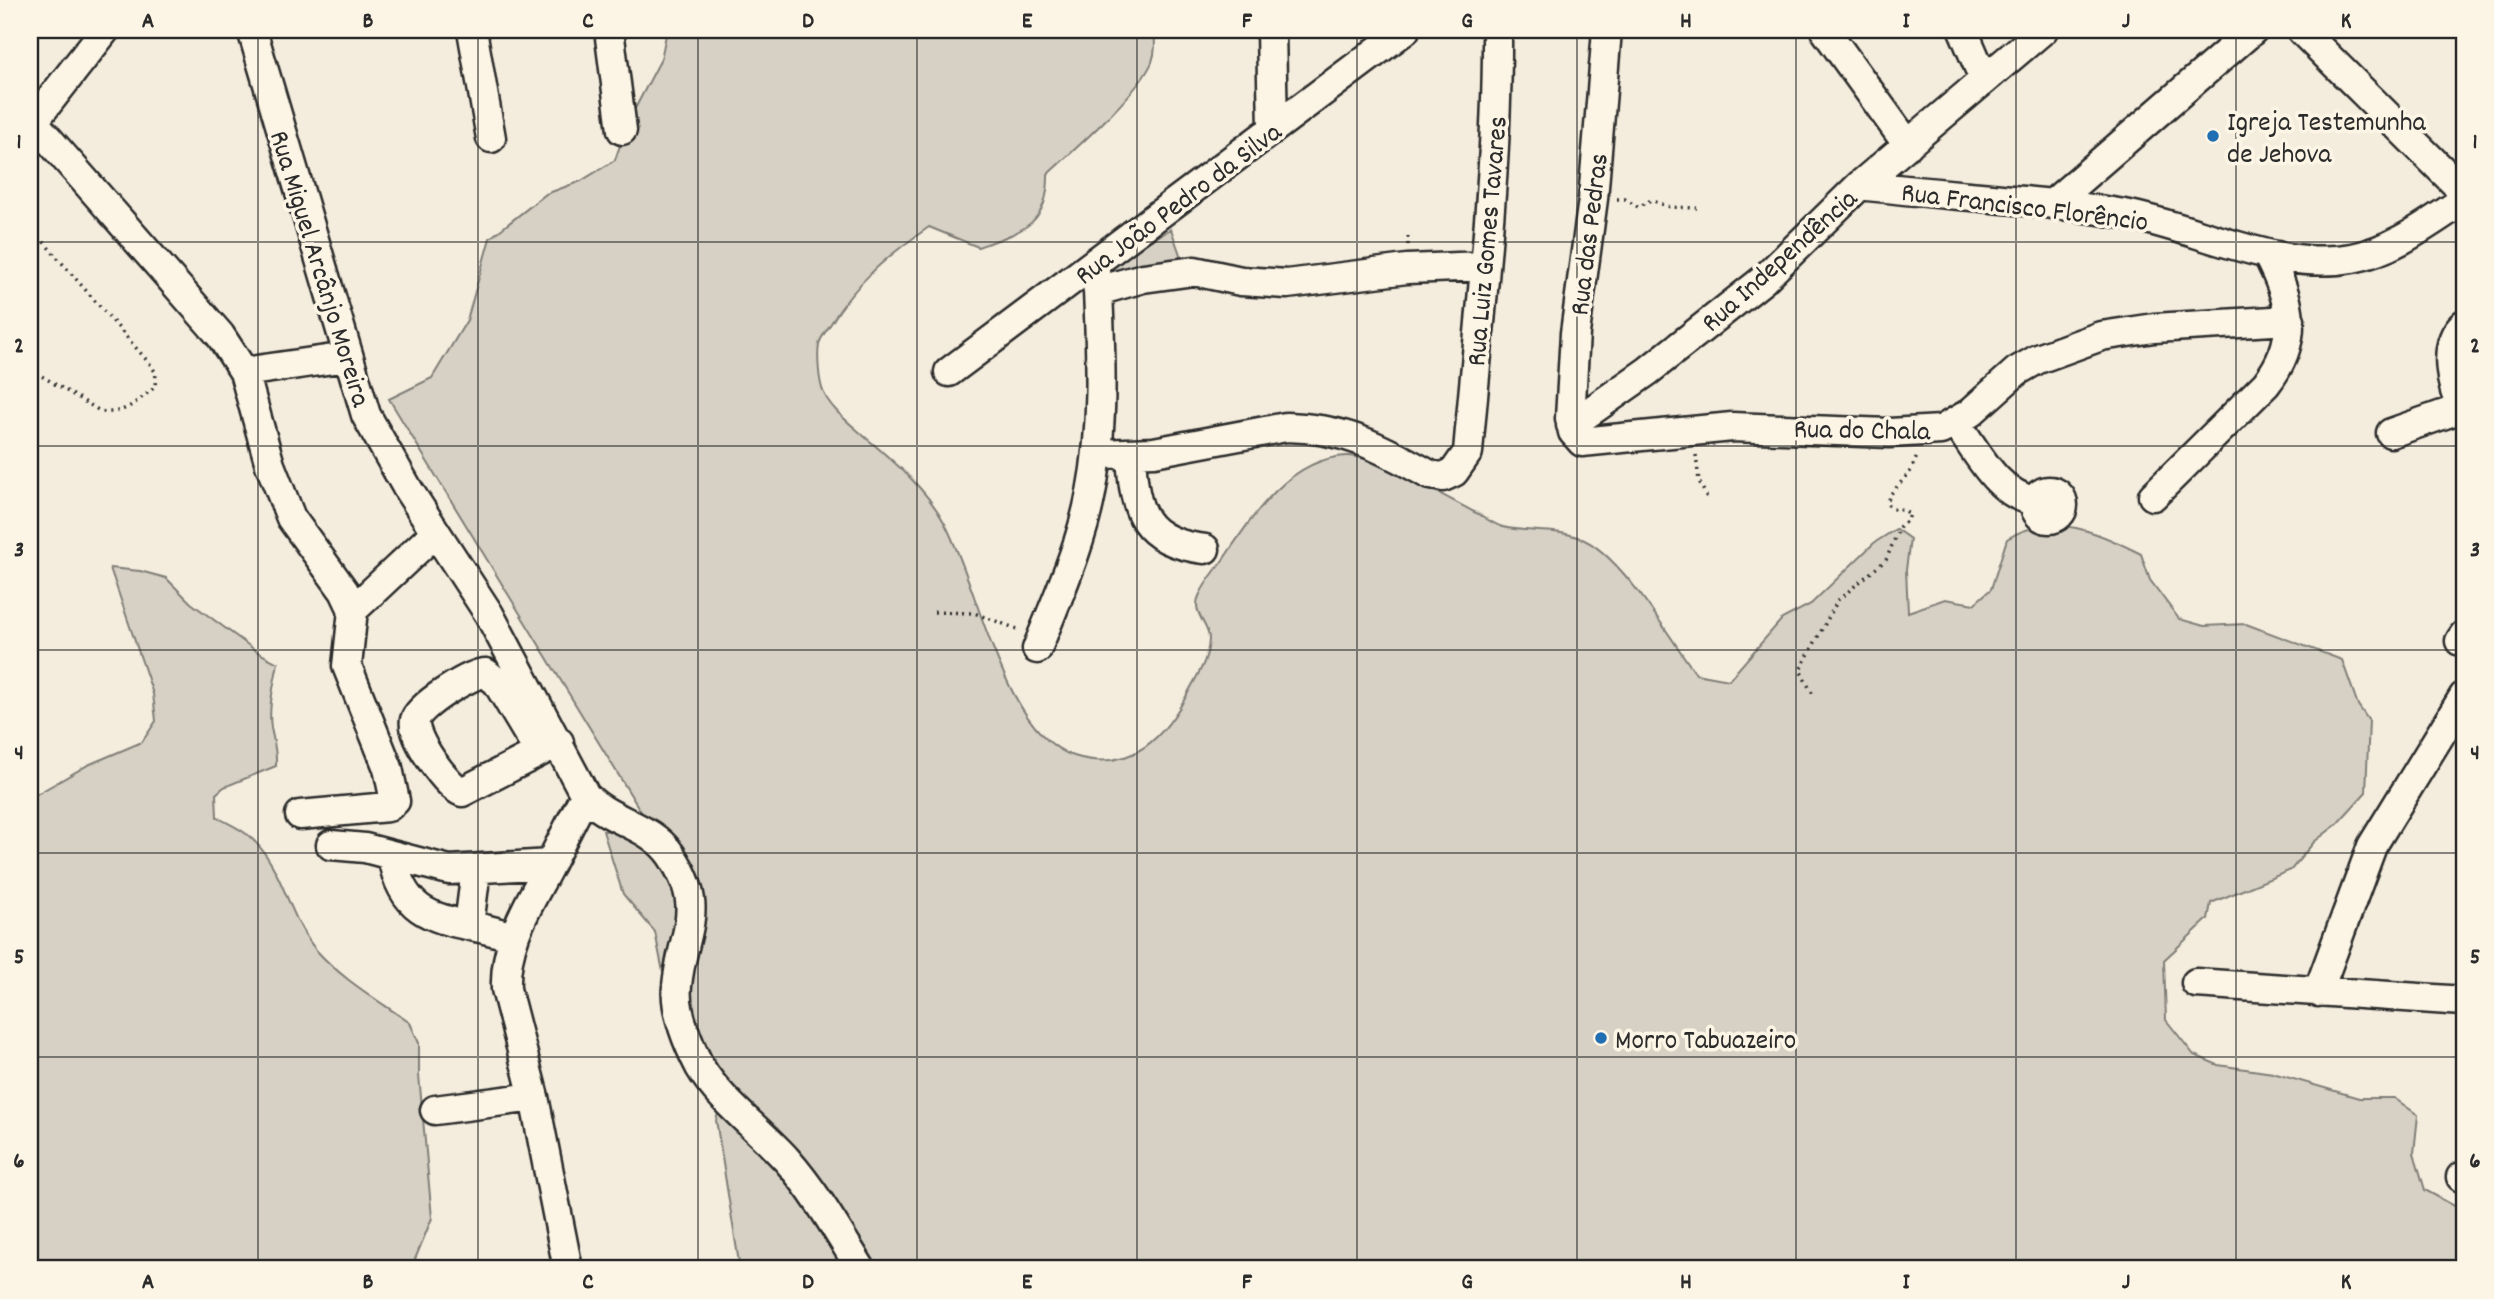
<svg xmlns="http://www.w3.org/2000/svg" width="2494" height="1299" viewBox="0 0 2494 1299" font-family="Dekko,sans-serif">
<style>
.green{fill:#d6d1c4;stroke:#807e78;stroke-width:2}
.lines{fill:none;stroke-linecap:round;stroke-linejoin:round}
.minor-casing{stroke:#2b2b2b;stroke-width:33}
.path{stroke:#2b2b2b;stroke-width:3.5;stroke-dasharray:2 5;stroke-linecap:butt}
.minor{stroke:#fcf5e5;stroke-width:28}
.grid{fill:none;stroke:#2b2b2b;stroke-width:2;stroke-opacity:0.55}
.poi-dot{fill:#1f6fb2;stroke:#fcf5e5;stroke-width:2.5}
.labels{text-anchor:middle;stroke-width:7;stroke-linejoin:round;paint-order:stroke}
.poi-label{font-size:28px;fill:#2b2b2b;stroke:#fcf5e5;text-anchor:start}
.street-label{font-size:28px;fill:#2b2b2b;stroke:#fcf5e5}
.neatline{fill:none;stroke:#2b2b2b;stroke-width:2.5}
.grid-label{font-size:23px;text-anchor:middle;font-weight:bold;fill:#2b2b2b}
</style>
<rect width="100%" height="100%" fill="#f4edde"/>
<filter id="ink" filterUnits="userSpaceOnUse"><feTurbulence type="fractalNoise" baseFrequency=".0143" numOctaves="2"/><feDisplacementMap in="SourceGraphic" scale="14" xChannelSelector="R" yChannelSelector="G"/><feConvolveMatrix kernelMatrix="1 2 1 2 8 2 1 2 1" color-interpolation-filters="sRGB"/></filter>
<g filter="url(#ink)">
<path class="green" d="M667,30H1154C1155,41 1156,51 1152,62C1140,92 1074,150 1048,174C1049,226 1020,232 978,247L929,227C888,255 856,282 830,325C826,331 820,338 819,345C817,357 819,381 823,391C830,409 851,424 865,437C894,462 925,487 944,522C977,581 1003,733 1074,756C1132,774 1166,736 1190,689C1199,672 1208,660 1209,639C1209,624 1191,613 1199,596C1205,582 1217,569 1225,557C1253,515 1290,458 1347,456C1376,455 1453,502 1482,516C1488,520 1496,525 1503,527C1528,533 1555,528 1580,538C1620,553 1670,638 1696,674L1729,680L1782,619L1811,604L1874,543L1896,529L1910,539L1906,570L1908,612L1945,599L1974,604L1991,589L2007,539C2052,511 2098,532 2141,554L2150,580L2179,619L2204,626L2246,624L2342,660L2358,705L2369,721L2366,792L2336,825L2314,842L2291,870L2211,903L2208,919L2164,960L2166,1020L2194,1055L2218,1065L2273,1073L2359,1098H2394L2418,1115L2414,1153L2425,1190L2464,1211V1269H740L716,1120L722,1100L668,997L655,932L623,894L603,831L630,829L646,820L389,399L432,378L467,320L490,238L546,194L581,181L615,160L628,122L661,59Z
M1171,229L1183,263L1116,280L1106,266Z
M110,568L140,571L166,578L191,603L259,653L278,663C274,685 268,706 271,728C274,742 277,752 276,766L224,787L216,794L217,817C227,823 240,828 249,836C284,866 287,917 317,951C343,980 378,1000 410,1023L419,1043V1075L432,1218L411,1269H30V798L88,765L142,742L156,721L153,694Z"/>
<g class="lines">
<g class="minor-casing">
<path id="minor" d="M252,30L366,415L409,491L489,614L585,795C609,822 650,824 671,855C708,910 682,931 677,986C674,1011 689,1046 700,1067C719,1100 761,1131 787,1160C816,1193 838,1232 861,1269
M472,30L491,138
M609,30L622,130
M1271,30L1273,129
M1607,30L1593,199L1575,333L1570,418L1573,432L1582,442L1732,427L1889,433L1941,430L1970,413L2017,371L2038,359L2101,336L2154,328L2290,320
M1825,30L1908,145
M1963,30L1984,79
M2301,30L2464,192
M30,118L220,335L244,372L270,465L291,518L344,591L353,610L347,666L388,768L395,801L388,807L300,815
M33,122L105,30
M1860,185C1948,196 2037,199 2124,214C2197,227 2277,272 2352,258C2394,250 2429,223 2464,200
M2052,204L2253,30
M1094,265L1098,291L1143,278L1194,271L1241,281L1287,284L1407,269L1484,266
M2464,324C2441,344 2451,388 2464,413
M244,372L347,357
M949,372L1405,30
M1956,423C1977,451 1997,495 2035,501
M1571,425L1648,371L1763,280L1860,185L2043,30
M2391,433L2462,408
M1098,454L1154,452L1286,427C1345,428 1380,447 1430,475L1443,477L1454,472L1468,452C1480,312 1498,170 1497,30
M1131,455C1134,512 1143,542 1205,549
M2035 505a14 14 0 1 1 28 0a14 14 0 1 1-28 0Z
M2153,496L2266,384C2301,339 2292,301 2267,254
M353,610L435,533
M2460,641L2464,635
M1037,649C1057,598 1081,547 1091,493C1104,426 1101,358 1098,291
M539,752L497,682L486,673C472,672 418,706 415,720C411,737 447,786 462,792L559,742
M331,845L365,848L449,870L550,864L585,795
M392,856C405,930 454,916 512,937
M469,925L476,870
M2196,983L2464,1001
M2318,992L2372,846L2464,696
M534,1097L568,1269
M435,1110L534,1097L506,989C504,941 529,905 550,864
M2461,1177L2464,1178"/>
</g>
<path class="path" d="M1617,199H1625L1638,207L1651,200L1670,207L1697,208
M1408,245V233
M30,369L100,411C124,416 137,401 155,387L156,373L150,364L42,240
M1696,455L1699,481L1708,500
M934,612L974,613L1020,630
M1812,693L1800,670L1838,600L1886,560L1900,526L1908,520L1910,514L1904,510H1895L1887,504L1889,496L1910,472L1918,454"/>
<use href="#minor" class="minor"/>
</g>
</g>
<path class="grid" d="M258,30V1269M478,30V1269M698,30V1269M917,30V1269M1137,30V1269M1357,30V1269M1577,30V1269M1796,30V1269M2016,30V1269M2236,30V1269M30,242H2464M30,446H2464M30,650H2464M30,853H2464M30,1057H2464"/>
<g class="poi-dot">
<circle cx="2213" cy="136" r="7"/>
<circle cx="1601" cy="1038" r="7"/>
</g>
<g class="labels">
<g class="poi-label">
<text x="2227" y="130">Igreja Testemunha<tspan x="2227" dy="32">de Jehova</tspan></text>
<text x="1615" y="1048">Morro Tabuazeiro</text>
</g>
<g class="street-label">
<text transform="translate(1177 202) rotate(-37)" y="10">Rua João Pedro da Silva</text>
<text transform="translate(2025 205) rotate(7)" y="10">Rua Francisco Florêncio</text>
<text transform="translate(1587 234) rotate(-83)" y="10">Rua das Pedras</text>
<text transform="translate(1485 241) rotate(-85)" y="10">Rua Luiz Gomes Tavares</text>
<text transform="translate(1778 259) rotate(-42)" y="10">Rua Independência</text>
<text transform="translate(322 268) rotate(73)" y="10">Rua Miguel Arcânjo Moreira</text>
<text transform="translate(1862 428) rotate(1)" y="10">Rua do Chala</text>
</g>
</g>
<rect width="2494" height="1299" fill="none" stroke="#fcf5e5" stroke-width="77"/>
<rect x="38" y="38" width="2418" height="1222" class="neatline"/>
<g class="grid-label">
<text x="148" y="27">A</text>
<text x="368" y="27">B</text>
<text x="588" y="27">C</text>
<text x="808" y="27">D</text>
<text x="1027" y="27">E</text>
<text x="1247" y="27">F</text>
<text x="1467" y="27">G</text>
<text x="1686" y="27">H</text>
<text x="1906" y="27">I</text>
<text x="2126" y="27">J</text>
<text x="2346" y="27">K</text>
<text x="19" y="148">1</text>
<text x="2475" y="148">1</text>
<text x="19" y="352">2</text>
<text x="2475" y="352">2</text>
<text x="19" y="556">3</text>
<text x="2475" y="556">3</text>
<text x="19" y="759">4</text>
<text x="2475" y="759">4</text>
<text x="19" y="963">5</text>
<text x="2475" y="963">5</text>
<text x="19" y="1167">6</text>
<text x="2475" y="1167">6</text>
<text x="148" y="1288">A</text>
<text x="368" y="1288">B</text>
<text x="588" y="1288">C</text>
<text x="808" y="1288">D</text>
<text x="1027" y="1288">E</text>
<text x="1247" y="1288">F</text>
<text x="1467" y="1288">G</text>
<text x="1686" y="1288">H</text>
<text x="1906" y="1288">I</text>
<text x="2126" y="1288">J</text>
<text x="2346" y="1288">K</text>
</g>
</svg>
